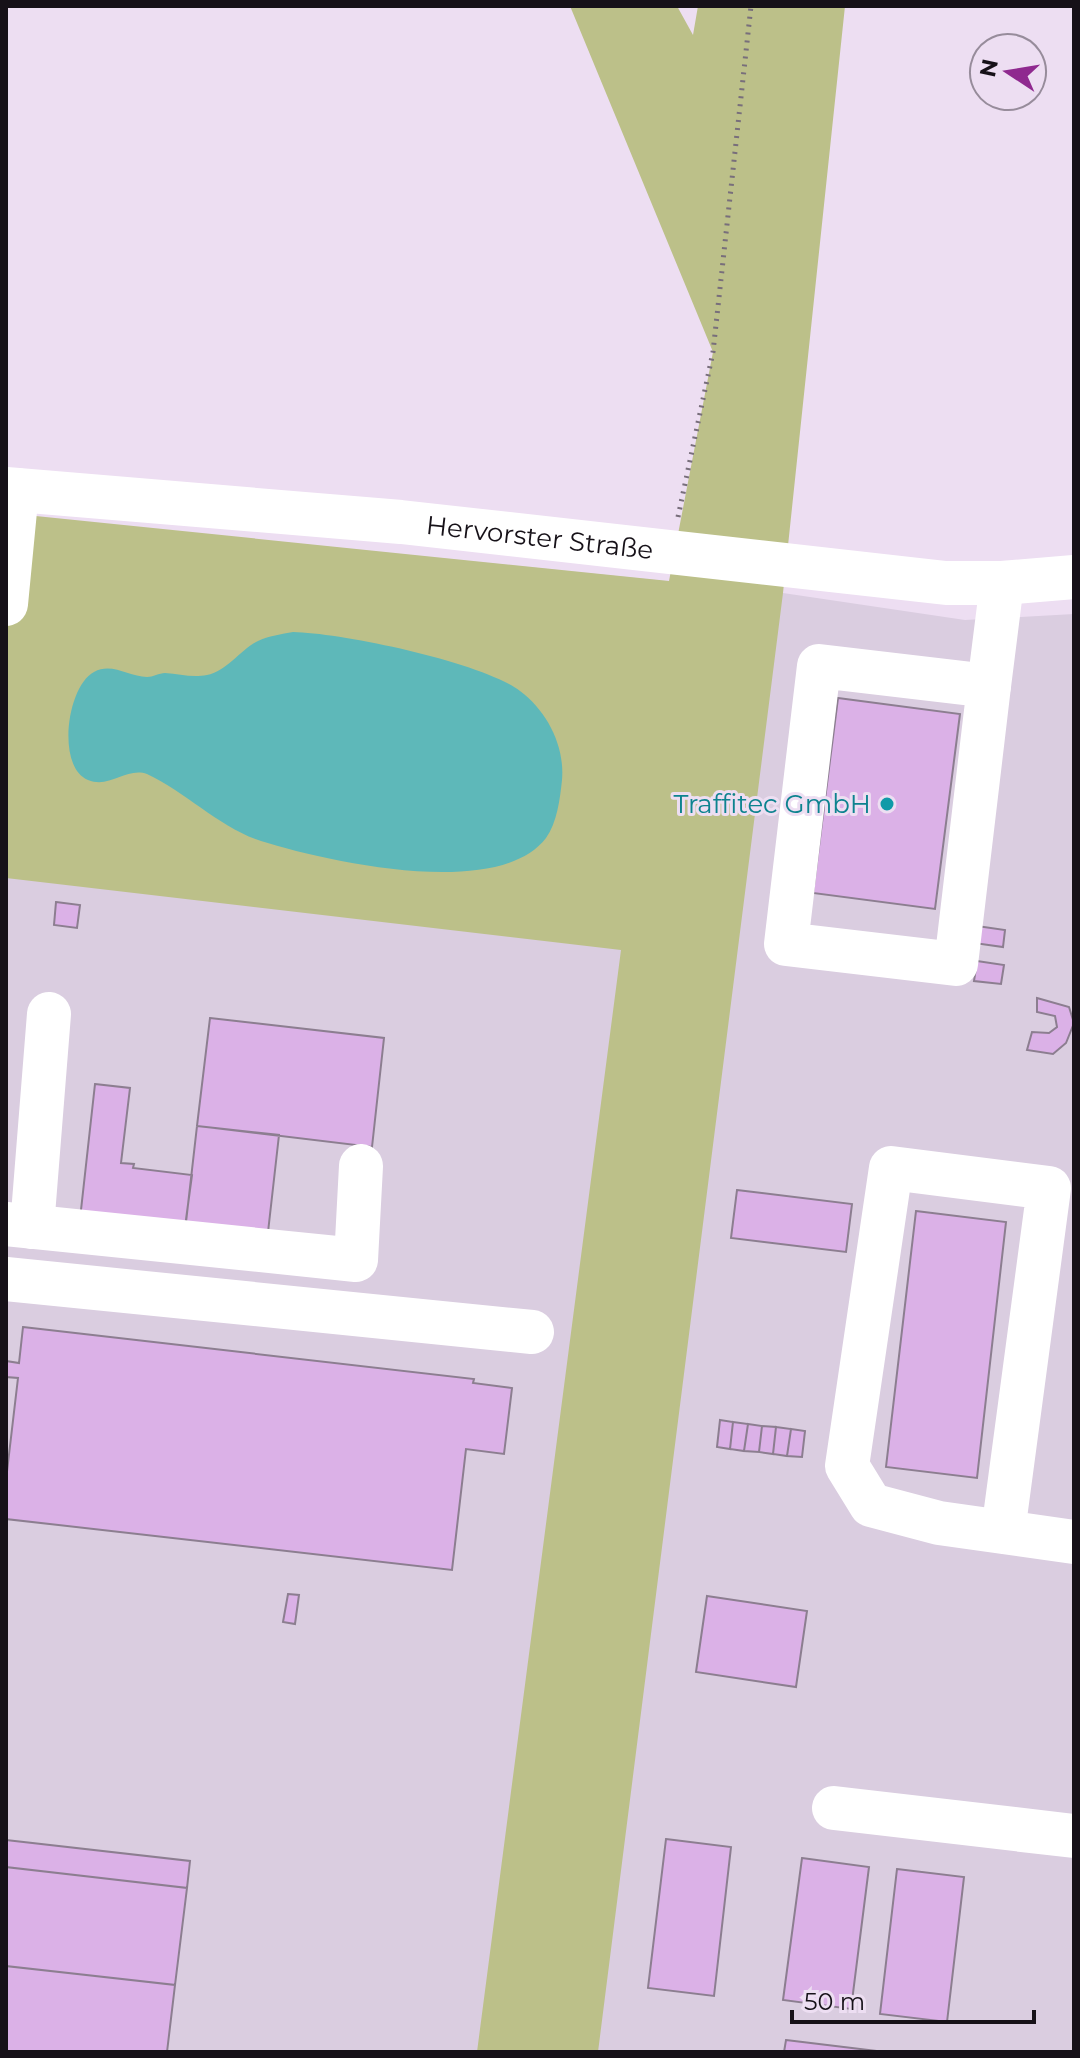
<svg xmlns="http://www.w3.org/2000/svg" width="1080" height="2058" viewBox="0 0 1080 2058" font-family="Montserrat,sans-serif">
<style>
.commercial{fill:#dacde0}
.green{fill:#bcc089}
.water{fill:#5eb8b9}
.building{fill:#dbb1e7;stroke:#8c7e90;stroke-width:2}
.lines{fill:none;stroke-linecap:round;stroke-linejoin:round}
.path{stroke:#786e7b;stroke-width:5;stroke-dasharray:2 6;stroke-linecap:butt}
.minor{stroke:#fff;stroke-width:44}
.culture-dot{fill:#0f9aa8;stroke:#eddef2;stroke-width:3}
.labels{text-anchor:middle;stroke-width:6;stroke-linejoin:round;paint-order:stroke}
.street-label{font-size:26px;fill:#161118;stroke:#eddef2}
.culture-label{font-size:26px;fill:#0d838f;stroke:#eddef2;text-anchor:end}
</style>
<rect width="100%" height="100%" fill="#eddef2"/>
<path class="commercial" d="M6,514L783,593L965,620L1074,614V2052H6Z"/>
<path class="green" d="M570,6H677L693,35L698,6H845L783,593L598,2052H477L621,950L6,878V604L16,514L669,581L713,352Z"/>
<path class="water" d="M293,632C342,633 482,662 520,691C547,711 565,746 562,780C560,799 557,823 546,838C498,901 325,861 261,841C220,828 186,792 147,774C126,767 110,789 88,780C56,767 67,686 94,672C112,662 129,677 147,677C153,677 159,673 165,673C180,674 192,678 207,675C226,672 241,649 258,641C268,636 282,634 293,632Z"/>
<path class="building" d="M838,698L960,714L935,909L813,893Z
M56,902L80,905L77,928L54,925Z
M977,926L1005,930L1003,947L974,943Z
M977,961L1004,965L1001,984L974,981Z
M1037,998L1069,1007L1074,1023L1066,1043L1053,1054L1027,1050L1032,1032L1049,1033L1057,1027L1055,1016L1037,1012Z
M210,1018L384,1038L372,1147L197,1126Z
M95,1084L130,1088L121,1163L134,1164L133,1168L192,1175L185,1227L80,1219Z
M197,1126L279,1135L267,1241L185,1231Z
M737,1190L852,1204L846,1252L731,1238Z
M916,1211L1006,1222L977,1478L886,1467Z
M23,1327L474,1379L473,1383L512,1388L504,1454L466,1449L452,1570L6,1519V1480L18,1378L6,1377V1361L19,1363Z
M720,1420L733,1422L730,1449L717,1447Z
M733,1422L748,1424L744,1451L730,1449Z
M748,1424L762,1426L759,1452L744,1451Z
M762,1426L776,1427L773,1454L759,1452Z
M776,1427L791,1429L787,1456L773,1454Z
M791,1429L805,1431L802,1457L787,1456Z
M288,1594L299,1595L295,1624L283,1622Z
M707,1596L807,1611L796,1687L696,1672Z
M666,1839L731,1847L714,1996L648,1988Z
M6,1840L190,1861L187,1888L6,1867Z
M802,1858L869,1867L851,2009L783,2000Z
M6,1867L187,1888L175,1985L6,1966Z
M897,1869L964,1877L947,2022L880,2014Z
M6,1966L175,1985L167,2052H6Z
M786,2040L885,2052H784Z"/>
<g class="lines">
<path class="path" d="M678,517L713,352L751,6"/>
<g class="minor">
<path id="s1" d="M6,489L401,522L946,583H1002L1074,577"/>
<path d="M6,604L17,490"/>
<path d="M819,666L989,686L956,964L786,944Z"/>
<path d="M989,686L1002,583"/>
<path d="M6,1224L356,1260L361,1166"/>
<path d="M32,1227L49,1014"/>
<path d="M6,1279L532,1332"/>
<path d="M1003,1532L1049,1188L891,1168L847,1466L871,1505L939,1523L1074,1542"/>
<path d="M834,1808L1074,1836"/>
</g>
</g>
<circle class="culture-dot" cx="887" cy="804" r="8"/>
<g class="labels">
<g class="street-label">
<text dy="9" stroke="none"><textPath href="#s1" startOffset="536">Hervorster Straße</textPath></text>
</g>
<g class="culture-label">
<text x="871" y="813">Traffitec GmbH</text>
</g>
</g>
<rect width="1080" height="2058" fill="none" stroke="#161118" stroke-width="16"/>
<g transform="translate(1008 72) rotate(282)"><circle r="38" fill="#eddef2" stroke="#978c9b" stroke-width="2"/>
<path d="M0-6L14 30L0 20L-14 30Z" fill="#8f298f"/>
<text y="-12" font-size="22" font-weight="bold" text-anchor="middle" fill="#161118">N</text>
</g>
<path d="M792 2010v12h242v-12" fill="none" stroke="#161118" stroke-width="4"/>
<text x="804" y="2010" font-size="24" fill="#161118" stroke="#eddef2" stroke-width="6" paint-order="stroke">50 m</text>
</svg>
